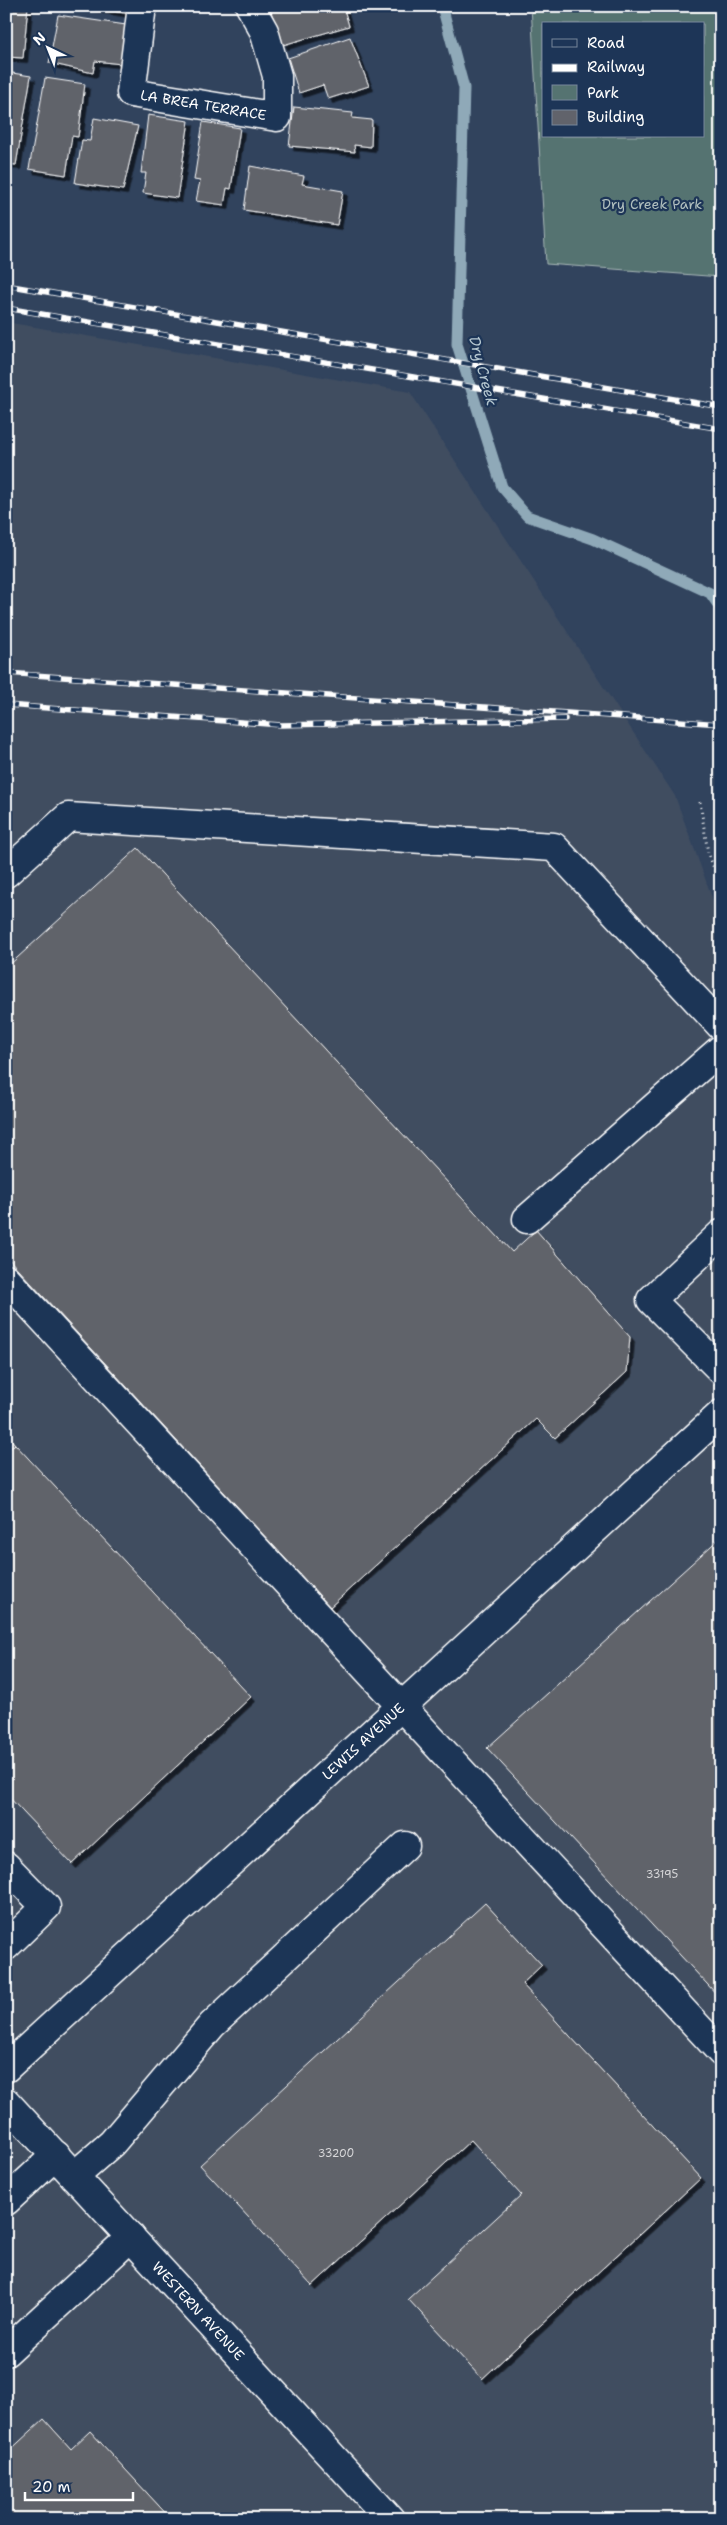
<svg xmlns="http://www.w3.org/2000/svg" width="727" height="2525" viewBox="0 0 727 2525" font-family="'Shantell Sans',sans-serif">
<style>
.built{fill:#3f4d61}
.green{fill:#557371;stroke:#aab9b8;fill-rule:evenodd}
.lines{fill:none;stroke-linecap:round;stroke-linejoin:round}
.stream{stroke:#8fa9b8;stroke-width:11}
.building{fill:#61636b;stroke:#fff;filter:url(#shadow)}
.minor-casing{stroke:#fff;stroke-width:31}
.path{stroke:#fff;stroke-width:3;stroke-dasharray:1 4;stroke-linecap:butt}
.minor{stroke:#1d3557;stroke-width:28}
.rail-casing{stroke:#fff;stroke-width:5.5}
.rail{stroke:#1d3557;stroke-width:4;stroke-dasharray:11;stroke-linecap:butt}
.labels{text-anchor:middle;stroke-width:4.5;stroke-linejoin:round;paint-order:stroke}
.number-label{font-size:11px;fill:#d8d8da}
.street-label{font-size:14px;fill:#fff;stroke:#1d3557}
.park-label{font-size:14px;fill:#b2c0bf;stroke:#1d3557}
.water-label{font-size:15px;font-style:italic;fill:#b4c6cf;stroke:#1d3557}
</style>
<defs>
<filter id="shadow"><feDropShadow dx="4.5" dy="4.5" stdDeviation="0" flood-color="#0009"/></filter>
</defs>
<rect width="100%" height="100%" fill="#31435d"/>
<filter id="ink" filterUnits="userSpaceOnUse"><feTurbulence type="fractalNoise" baseFrequency=".02" numOctaves="2"/><feDisplacementMap in="SourceGraphic" scale="10" xChannelSelector="R" yChannelSelector="G"/><feConvolveMatrix kernelMatrix="1 2 1 2 8 2 1 2 1" color-interpolation-filters="sRGB"/></filter>
<g filter="url(#ink)">
<path class="built" d="M6,322L410,392L675,796L721,922V2519H6Z"/>
<path class="green" d="M531,6H721V277L546,264ZM543,24H703V136H543Z"/>
<g class="lines">
<path class="stream" d="M442,6L464,88L457,344L502,487L527,516L593,539L710,593L721,609"/>
</g>
<path class="building" d="M6,6H28L23,58L6,57Z
M84,6H130V14Z
M278,6H343L349,26L283,45L270,9Z
M58,15L126,25L121,64L95,61L93,73L49,63Z
M350,37L369,86L328,99L323,85L299,93L288,58Z
M6,72L31,76L16,165L6,164Z
M45,78L85,84L78,137L72,136L66,175L29,169Z
M294,107L353,113L352,118L372,120L371,147L354,145L355,152L289,146Z
M148,115L189,121L177,198L143,193L146,173H141Z
M94,118L138,126L123,190L75,183L82,140L90,141Z
M203,122L240,128L231,189L227,188L224,205L196,201L200,181L194,180Z
M250,166L304,176L302,184L343,191L337,225L244,210Z
M138,848L512,1252L536,1230L630,1337L627,1372L555,1438L536,1419L330,1607L6,1256V968Z
M6,1434L15,1444L6,1452Z
M15,1444L251,1697L72,1864L6,1794V1452Z
M721,1537V1999L487,1748Z
M485,1903L542,1965L522,1984L701,2178L482,2379L408,2299L521,2195L471,2140L312,2286L200,2165Z
M44,2419L71,2449L90,2431L171,2519H6V2454Z"/>
<g class="lines">
<g class="minor-casing">
<g id="minor">
<path id="s1" d="M142,6L131,93L277,117V76L264,31L250,6"/>
<path d="M6,873L68,817L554,847L721,1026"/>
<path d="M527,1219L721,1049"/>
<path d="M721,1234L651,1300L721,1370"/>
<path d="M6,1279L721,2052"/>
<path d="M6,1866L46,1907L6,1946"/>
<path id="s2" d="M6,2068L721,1414"/>
<path id="s3" d="M6,2102L390,2519"/>
<path d="M74,2176L112,2143L212,2025L405,1846"/>
<path d="M6,2201L56,2155"/>
<path d="M6,2352L131,2237"/>
</g>
</g>
<path class="path" d="M700,802L708,853L721,886"/>
<use href="#minor" class="minor"/>
<g class="rail-casing">
<path id="rail" d="M6,285L721,407
M6,308L721,429
M6,673L721,724
M6,705L281,725L565,719"/>
</g>
<use href="#rail" class="rail"/>
</g>
</g>
<g class="labels">
<g class="number-label">
<text x="662" y="1878">33195</text>
<text x="336" y="2157">33200</text>
</g>
<g class="street-label">
<text dy="5" stroke="none"><textPath href="#s1" startOffset="161">LA BREA TERRACE</textPath></text>
<text dy="5" stroke="none"><textPath href="#s2" startOffset="484">LEWIS AVENUE</textPath></text>
<text dy="5" stroke="none"><textPath href="#s3" startOffset="284">WESTERN AVENUE</textPath></text>
</g>
<g class="park-label">
<text x="652" y="209">Dry Creek Park</text>
</g>
<g class="water-label">
<text transform="translate(483 371) rotate(75)" y="5">Dry Creek</text>
</g>
</g>
<rect width="727" height="2525" fill="none" stroke="#1d3557" stroke-width="25"/>
<rect x="12" y="12" width="702" height="2500" fill="none" stroke="#fff" stroke-width="2" filter="url(#ink)"/>
<rect x="542" y="22" width="162" height="115" fill="#1d3557" stroke="#77869a"/>
<rect x="552" y="39" width="25" height="8" fill="#1d3557" stroke="#77869a"/>
<text x="587" y="48" font-size="15" fill="#ffffff">Road</text>
<rect x="552" y="64" width="25" height="8" fill="#ffffff" stroke="#77869a"/>
<text x="587" y="72" font-size="15" fill="#ffffff">Railway</text>
<rect x="552" y="85" width="25" height="15" fill="#557371" stroke="#77869a"/>
<text x="587" y="98" font-size="15" fill="#ffffff">Park</text>
<rect x="552" y="110" width="25" height="15" fill="#61636b" stroke="#77869a"/>
<text x="587" y="122" font-size="15" fill="#ffffff">Building</text>
<g transform="translate(48 48) rotate(317)" stroke="#1d3557" stroke-width="4" paint-order="stroke">
<path d="M0-4L9 19L0 12L-9 19Z" fill="#ffffff"/>
<text y="-8" font-size="14" font-weight="bold" text-anchor="middle" fill="#ffffff">N</text>
</g>
<path d="M25 2492v8h108v-8" fill="none" stroke="#ffffff" stroke-width="2.5"/>
<text x="32" y="2492" font-size="15" fill="#ffffff" stroke="#1d3557" stroke-width="4" paint-order="stroke">20 m</text>
</svg>
